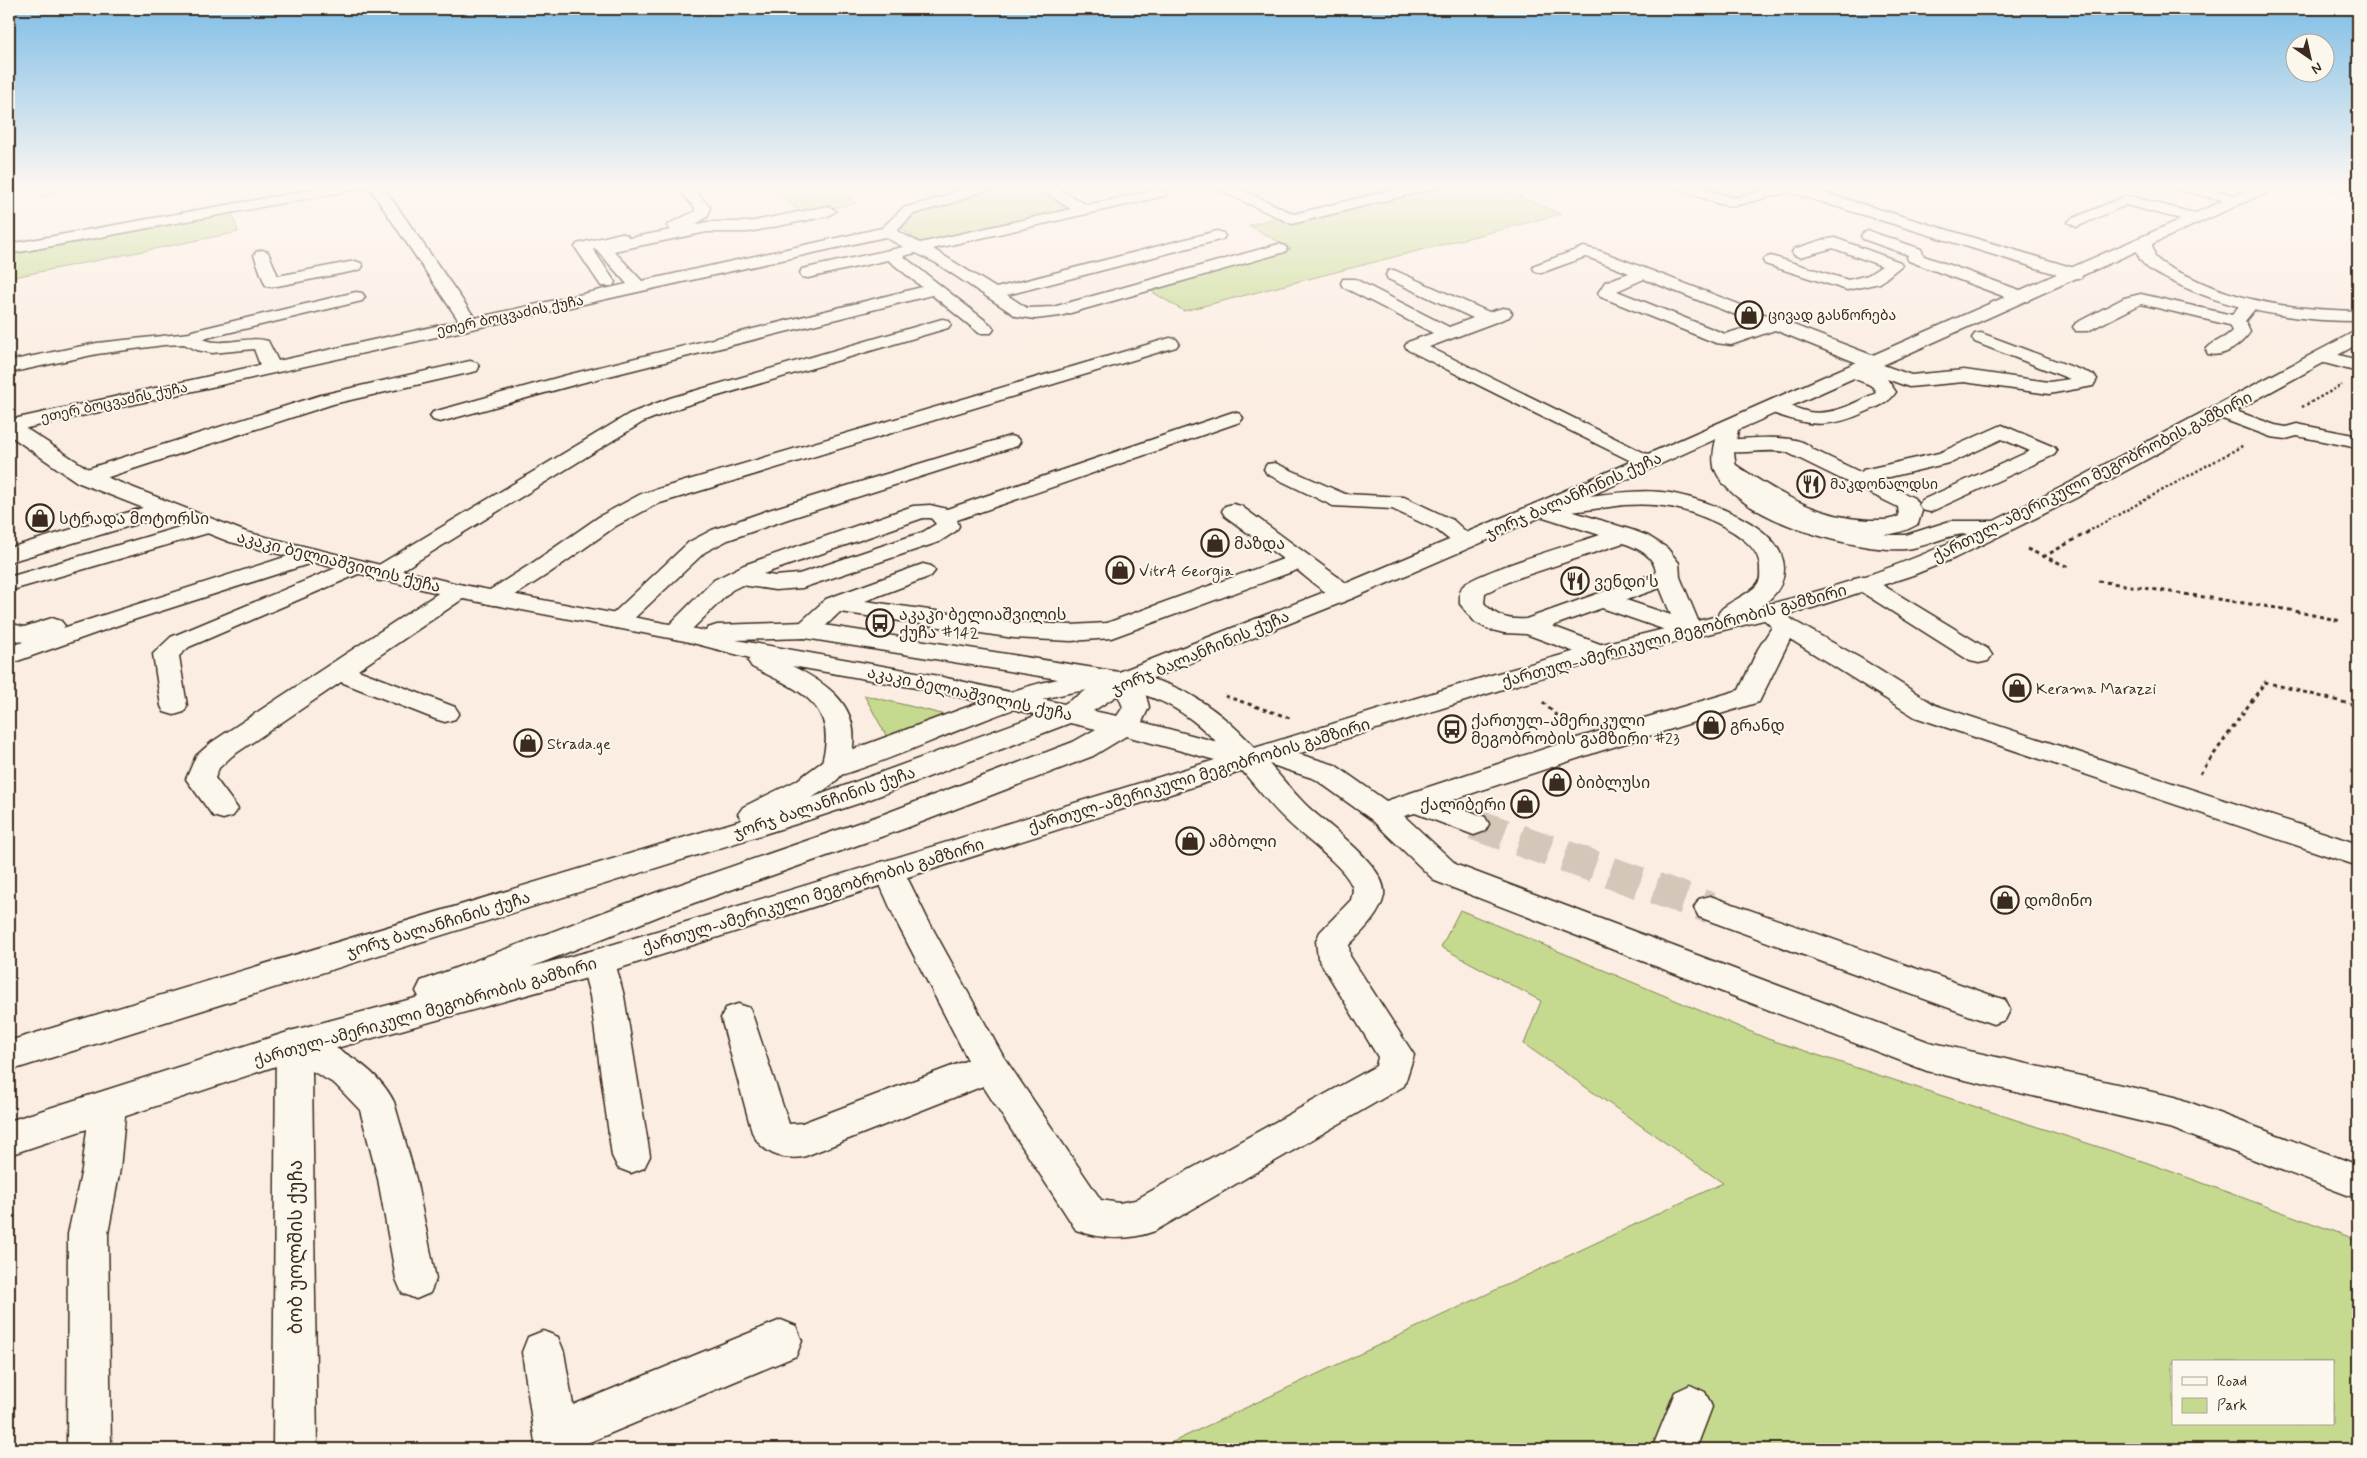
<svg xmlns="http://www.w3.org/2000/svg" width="2367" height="1458" viewBox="0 0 2367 1458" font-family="Mynerve,'Noto Sans Georgian',sans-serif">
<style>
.green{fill:#c5da8f;stroke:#808256;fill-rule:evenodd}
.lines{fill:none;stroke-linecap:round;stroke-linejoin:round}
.minor-tunnel{stroke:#d5c6ba;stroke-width:32;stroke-dasharray:32 16;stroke-linecap:butt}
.minor-casing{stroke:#3b2a1e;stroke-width:3}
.major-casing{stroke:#3b2a1e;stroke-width:3}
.highway-casing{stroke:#3b2a1e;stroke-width:3}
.path-far1{stroke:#3b2a1e;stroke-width:2.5;stroke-dasharray:2.5 2.5;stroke-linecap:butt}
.path{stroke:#3b2a1e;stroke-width:3;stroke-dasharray:4 4;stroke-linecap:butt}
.minor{fill:#fbf7ec;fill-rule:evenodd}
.major{fill:#fbf7ec;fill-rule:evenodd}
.highway{fill:#fbf7ec;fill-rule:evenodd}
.labels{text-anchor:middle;stroke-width:4;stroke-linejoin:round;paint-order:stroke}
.far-street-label{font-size:14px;fill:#3b2a1e;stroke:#fbf7ec}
.far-poi-label{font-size:14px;fill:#3b2a1e;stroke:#fbf7ec;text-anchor:start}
.street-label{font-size:16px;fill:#3b2a1e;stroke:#fbf7ec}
.poi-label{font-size:16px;fill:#3b2a1e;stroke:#fbf7ec;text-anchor:start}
.near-street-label{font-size:19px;fill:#3b2a1e;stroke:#fbf7ec}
</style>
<rect width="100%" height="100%" fill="#fbede1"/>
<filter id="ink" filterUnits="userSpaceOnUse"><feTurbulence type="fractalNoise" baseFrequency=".02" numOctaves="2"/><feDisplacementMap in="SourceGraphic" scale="10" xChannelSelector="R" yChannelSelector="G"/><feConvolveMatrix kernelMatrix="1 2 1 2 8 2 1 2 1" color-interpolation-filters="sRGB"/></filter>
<g filter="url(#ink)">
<path class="green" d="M9,185H52L54,194L42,197L39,188L12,191Z
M768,185H855L839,189L856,203L803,214Z
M937,185H1026L1069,210L923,245L901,228L920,211L960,202Z
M1404,185H1491L1561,214L1184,311L1149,290L1291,249L1249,225Z
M1697,185H1775L1732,198Z
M2306,185H2358V199Z
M232,213L238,232L9,278V252Z
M864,695L979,723L881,754L886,735Z
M1460,910L1768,1039L2148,1163L2358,1240V1449H1158L1723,1183L1524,1044L1541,1001L1441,947ZM2173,1362H2333V1424H2173Z"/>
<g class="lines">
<path class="minor-tunnel" d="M1474,824L1710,908"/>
<g class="minor-casing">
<path id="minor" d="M338,185H382L475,318L627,284L596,249H593L615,282L613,286H601L575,247L577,244L621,233L627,235L629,238L671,230L667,226C671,221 688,216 695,211V208L674,185H689L710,207L708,216L695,225L707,222H749L828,206L836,211L828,216L749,232H707L614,251L642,281L882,228L903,208L939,198L972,185H993L991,188L949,204L913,214L897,231L920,243L1071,209L1034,185H1052L1087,205L1160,189L1167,193L1165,196L933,249L996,288L1217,231L1223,233L1225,236L1223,239L1007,295L1027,308L1053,307L1279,244L1285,246L1287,249L1285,252L1060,316L1035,319L1016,316L936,263L916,253L903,256L991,325L994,329L991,333H979L932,295L581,383L440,422L433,420L430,416L433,412L567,375L922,287L888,260L808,278L802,277L800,273L802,269L903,247L885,237L9,432V420L260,365L254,349L212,353L197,350L184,344L164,345L97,354L9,373V361L97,343L190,333L192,331L356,292L362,293L365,297L362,301L202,339C224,348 246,335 268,341L278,361L459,321L369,187L9,254V244Z
M1213,185H1232L1294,214L1412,185H1438L1436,188L1292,224L1215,188Z
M1673,185H1694L1734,198L1781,185H1806L1805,187L2081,270L2083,274L2081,278H2069L1789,192L1734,206L1719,204L1675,188Z
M2172,185H2196L2240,197L2242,200L2235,204L2174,188Z
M2124,197H2133L2201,215L2204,218L2196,223L2126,205L2081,225L2076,227L2068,222L2071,219Z
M1869,231L1921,249L1924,256L2028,293L2031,297L2028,301H2016L1909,261L1907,258L1908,255L1863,239L1861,236L1863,233Z
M1835,238L1900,262L1902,265L1880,283L1847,290L1765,264L1763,261L1765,258L1771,256L1848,280L1868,275L1882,266L1833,248L1800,257L1794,255L1792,252L1794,249L1822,240Z
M1584,247L1600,251L1882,359L1884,363L1883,365L1911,375L1964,370L2049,382L2070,379L1975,342L1972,338L1975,334L1981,333L2094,375L2097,379L2093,386L2049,394L1964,382L1909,387L1887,379L1896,392C1889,403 1879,406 1868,411C1828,430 1807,426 1767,411L1764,407L1767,403C1781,399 1794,409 1809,412C1833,416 1854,403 1876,393C1874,381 1854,383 1848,373L1850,369L1860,368V364L1775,330L1731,345L1716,343L1601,297L1598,293L1605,282L1629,273L1590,258L1585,257L1541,273L1535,271L1533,268L1535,265ZM1644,279L1759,324L1725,334L1617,291Z
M262,250L268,252L278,276L355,261L361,263L363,266L361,269L355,271L272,287L266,286L264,282L254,255L256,252Z
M1394,270L1489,312L1503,308L1509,309L1512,313L1509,317L1429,347L1655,458L1659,462L1655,466L1648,468L1641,466L1408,350L1405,346L1408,342L1433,333L1343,287L1341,283L1343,279H1355L1449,327L1473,318L1388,279L1386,275L1388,271Z
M2141,294L2232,315L2239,306H2251L2254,310L2245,321L2250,332C2241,345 2224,358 2208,354L2206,350C2212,341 2224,340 2232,331L2229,325L2141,304L2088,331H2076L2073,327L2076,323L2124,298Z
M942,319L948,320L951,324L948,328L684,406L643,422L388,579L380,581L372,579L368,574L372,569L629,414L670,398Z
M1170,338L1176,339L1179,343L1176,347L657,504L616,526L548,574L503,603L494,605L485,603L482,598L485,593L531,564L600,516L641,494Z
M2324,351L2358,360V372L2317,361L2315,357L2317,353Z
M470,361L477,363L479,367L477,371L333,404L93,482L85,483L77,482L74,477L77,472L321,395Z
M2219,405L2275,425L2286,427L2297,424L2358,436V448L2297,436L2286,439L2271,437L2212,415L2209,411L2212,407Z
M1233,412L1240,414L1243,418L1240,422L957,520L959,526L956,531L939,542L802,588L775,590L742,585L732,590L685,636L676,639L667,636L663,631L714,580L744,565L913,506L930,505L947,509ZM923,518H931L936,524L923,532L799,574L775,576L763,574Z
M2002,425L2054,447L2057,451L2054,455L1930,512L1922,510L1919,505L1922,500L2030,451L2002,439L1953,462L1877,480L1914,498L1922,511L1918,524C1861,559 1765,505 1717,473L1714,468L1717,463L1725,462L1733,463C1774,491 1818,518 1869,520C1879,520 1890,521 1899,516L1898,507L1786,452C1764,448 1740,456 1719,450L1716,446L1719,442L1726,440C1745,439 1801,432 1812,449L1862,473L1863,470L1939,453Z
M1010,436L1017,438L1020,442L1017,446L788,519L728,540L705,552L626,626L617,628L608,626L605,621L689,542L712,530L772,509Z
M1275,463L1345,494L1404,497L1453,520L1476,541L1473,546L1465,548L1457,546L1437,530L1392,509L1333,506L1267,474L1264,469L1267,464Z
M162,502L170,504L173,509L170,514L9,562V548Z
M1542,502L1632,530L1648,536L1667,548L1679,563L1680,577L1702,630L1698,635L1689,638L1680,635L1602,608L1552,626L1608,647L1612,653L1608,659L1599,661L1526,634L1504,633L1488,629L1475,622L1460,604C1460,598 1459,590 1463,586C1476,572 1576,543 1600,535L1534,514L1531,509L1534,504ZM1623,543C1638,548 1655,556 1656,573L1526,619C1508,620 1496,617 1484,603L1485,593L1515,579ZM1660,588L1671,615L1626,600Z
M1233,504L1241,506L1353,588L1356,593L1353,598C1332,603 1313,582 1297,570L1111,638L1071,641L1014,638L840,612C827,624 815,640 796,635L792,630L826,599L923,564L931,566L935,571L931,576L865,601L1014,622L1071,625L1107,623L1283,559L1225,516L1222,511L1225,506Z
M207,519L215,521L218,526L215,531L9,591V577Z
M310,549L318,551L322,556L318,561L130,621L9,664V647L23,642L9,638V623L24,627L52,618L61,621L65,626L63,628Z
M355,560L363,562L367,567L363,572L189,647L179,656L187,706L184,712L174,715L164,712L161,706L153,654L171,637Z
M1863,576L1871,578L1988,649L1992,655L1988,661L1979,663L1970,661L1855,588L1851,583L1855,578Z
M458,584L467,586L470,591L467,596L358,670L455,707L459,713L455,719L445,722L435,719L341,682L232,756L219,768L215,778L238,809L233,816L223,819L213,816L186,779L196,756L212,742L449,586Z
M1768,605L1777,607L1794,621L1860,658L1935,705L2358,844V866L1915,717L1790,639L1759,702L1597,752L1446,802L1485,817L1489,824L1485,831L1474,835L1415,813L1404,816L1457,865L1929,1042L2175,1097L2358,1165V1199L2173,1129L1927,1071L1435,881L1372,820L1315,779L1269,764C1281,777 1293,792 1305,804C1324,823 1388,866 1384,895C1381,914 1362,932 1349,945L1350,956L1414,1055L1404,1086L1155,1231C1128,1241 1103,1240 1076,1230L983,1086L803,1157C780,1160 762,1153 752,1132L721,1018L726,1008L738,1004L750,1008L789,1124L802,1123L968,1060L896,921L874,871L878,863L889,860L900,863L928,920L1003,1056L1101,1200L1119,1203L1135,1200L1376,1066L1378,1057L1318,958L1316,941L1320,932L1351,900C1352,895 1354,891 1352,886C1344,866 1304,838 1288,822C1254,790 1230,749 1192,720C1123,667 1055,693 982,721C934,739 884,763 834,777L824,774L820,767L824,760C869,743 914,727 959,710C1079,665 1162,645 1257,750L1259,747L1269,745L1335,765L1386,801L1577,738L1739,690L1758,649L1772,627L1756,612L1759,607Z
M1710,896L2005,1000L2010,1010L2005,1020L1993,1024L1699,917L1694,908L1699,899Z
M598,949L610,953L615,962L624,996L650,1156L644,1168L631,1173L618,1168L612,1156L590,996L581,962L586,953Z
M294,1030C331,1043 376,1065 394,1102L416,1179L436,1279L430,1293L416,1299L402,1293L396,1279L378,1179L360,1110L335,1084L312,1071L317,1449H273L276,1045L282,1035Z
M108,1090L121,1095L126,1106L120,1169L108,1234L111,1449H67L68,1234L82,1169L90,1106L95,1095Z
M781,1320L796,1326L802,1341L796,1356L580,1446V1449H536L522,1352L528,1337L543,1331L558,1337L564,1352L573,1405Z
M1690,1385L1705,1392L1712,1407L1696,1449H1652L1675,1392Z"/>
</g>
<g class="major-casing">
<path id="major" d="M2259,185H2278L2276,188L2152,244L2155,257C2164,266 2176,271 2188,276C2241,303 2299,310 2358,311V321C2292,321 2228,310 2169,280C2156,273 2140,267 2137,251L1738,430L1734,453L1736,468L1744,480L1762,495L1786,508L1840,527L1886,535H1906L1950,521H1994L2060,488L2352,333L2358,332V344L2076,498L1955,558L1913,575L1812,608L1607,659L1506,688L598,975L294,1060L9,1155V1121L294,1030L419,997L416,991L421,981L655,893L884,814L1073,742L1096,729L1070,723L860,803L796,824L9,1071V1041L742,820L738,814L743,807L796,781L822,762C839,703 797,689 752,667L748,661L750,658L685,641L458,598L230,542L77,482L9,435V420L16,422L93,472L246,532L458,584L706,631L708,628L717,625L805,622L1119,672L1335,588L1539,502ZM1716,439C1714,448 1712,458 1714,466C1728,518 1858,553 1906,549C1928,547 1946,534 1968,534C1903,566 1832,589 1761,606C1774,597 1784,586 1784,569C1784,525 1705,500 1670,493C1643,489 1616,493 1590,496ZM1624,505C1639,504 1655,504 1670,507C1697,512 1761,536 1760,568C1760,574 1761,579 1758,583C1750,596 1719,604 1718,616L1590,647L1488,676L1248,750L1142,722L1149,707L1146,696L1138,684L1353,598L1562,508L1571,512ZM805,638L1095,685L1064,704L933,675L736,640ZM792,666L933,691L1038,715L811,798C833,786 850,773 853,746C858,704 826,683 792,666ZM1118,695L1123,707L1117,716L1093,711ZM1126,736L1215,760L598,949L531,967L677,909L906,828L1093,756Z"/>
</g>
<g class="highway-casing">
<path id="highway" d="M2257,185H2271L2267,191H2257L2255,188Z"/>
</g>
<path class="path-far1" d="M2302,407L2342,385
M2087,532L2244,445"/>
<path class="path" d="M2027,549L2071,568
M2043,557L2090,531
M2098,581L2290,610L2341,621
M1225,696L1290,718
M1543,702L1566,725
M2200,774L2265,682L2358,706"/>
<use href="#minor" class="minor"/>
<use href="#major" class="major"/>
<use href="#highway" class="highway"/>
</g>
</g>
<linearGradient id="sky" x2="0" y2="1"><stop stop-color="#7fbee6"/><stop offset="0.48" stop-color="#fdf7f2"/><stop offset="1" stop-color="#fdf7f2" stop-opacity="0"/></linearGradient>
<rect width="2367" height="389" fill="url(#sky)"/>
<defs>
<g id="shop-ring" transform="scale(1.4375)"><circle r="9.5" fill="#fbf7ec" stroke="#3b2a1e" stroke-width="1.5"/><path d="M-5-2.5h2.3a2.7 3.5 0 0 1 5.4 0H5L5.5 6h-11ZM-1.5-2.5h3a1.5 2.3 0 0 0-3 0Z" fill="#3b2a1e"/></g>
<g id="restaurant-ring" transform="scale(1.4375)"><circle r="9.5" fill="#fbf7ec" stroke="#3b2a1e" stroke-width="1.5"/><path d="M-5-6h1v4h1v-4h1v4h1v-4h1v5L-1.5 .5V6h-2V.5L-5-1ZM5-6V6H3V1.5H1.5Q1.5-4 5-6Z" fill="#3b2a1e"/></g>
<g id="bus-ring" transform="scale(1.4375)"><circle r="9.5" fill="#fbf7ec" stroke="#3b2a1e" stroke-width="1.5"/><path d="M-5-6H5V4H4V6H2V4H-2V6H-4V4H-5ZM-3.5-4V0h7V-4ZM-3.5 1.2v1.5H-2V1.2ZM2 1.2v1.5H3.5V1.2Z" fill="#3b2a1e"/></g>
</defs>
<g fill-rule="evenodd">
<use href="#shop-ring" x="1749" y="315"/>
<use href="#restaurant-ring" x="1811" y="484"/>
<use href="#shop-ring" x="40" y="518"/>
<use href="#shop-ring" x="1215" y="543"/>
<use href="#shop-ring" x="1120" y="570"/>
<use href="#restaurant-ring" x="1575" y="581"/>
<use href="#bus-ring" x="880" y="623"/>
<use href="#shop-ring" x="2017" y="688"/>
<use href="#shop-ring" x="1711" y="725"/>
<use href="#bus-ring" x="1452" y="729"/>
<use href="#shop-ring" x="528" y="743"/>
<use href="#shop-ring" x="1557" y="782"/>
<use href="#shop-ring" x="1525" y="804"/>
<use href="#shop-ring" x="1190" y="841"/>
<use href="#shop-ring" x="2005" y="900"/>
</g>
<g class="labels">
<g class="far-street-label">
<text transform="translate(510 315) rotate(-12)" y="5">ეთერ ბოცვაძის ქუჩა</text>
<text transform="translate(114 402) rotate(-12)" y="5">ეთერ ბოცვაძის ქუჩა</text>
</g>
<g class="far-poi-label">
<text x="1768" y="320">ცივად გასწორება</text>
<text x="1830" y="489">მაკდონალდსი</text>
</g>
<g class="street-label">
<text transform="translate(2092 476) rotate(-27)" y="6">ქართულ-ამერიკული მეგობრობის გამზირი</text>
<text transform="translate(1573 495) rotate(-24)" y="6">ჯორჯ ბალანჩინის ქუჩა</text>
<text transform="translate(339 561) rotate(14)" y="6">აკაკი ბელიაშვილის ქუჩა</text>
<text transform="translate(1674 635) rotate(-15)" y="6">ქართულ-ამერიკული მეგობრობის გამზირი</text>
<text transform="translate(1200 652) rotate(-23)" y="6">ჯორჯ ბალანჩინის ქუჩა</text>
<text transform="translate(970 693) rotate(12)" y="6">აკაკი ბელიაშვილის ქუჩა</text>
<text transform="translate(1199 775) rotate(-17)" y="6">ქართულ-ამერიკული მეგობრობის გამზირი</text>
<text transform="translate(824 802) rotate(-19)" y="6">ჯორჯ ბალანჩინის ქუჩა</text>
<text transform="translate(813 895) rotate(-17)" y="6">ქართულ-ამერიკული მეგობრობის გამზირი</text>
<text transform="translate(438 924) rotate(-17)" y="6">ჯორჯ ბალანჩინის ქუჩა</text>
<text transform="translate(425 1011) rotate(-16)" y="6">ქართულ-ამერიკული მეგობრობის გამზირი</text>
</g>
<g class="poi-label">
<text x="59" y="524">სტრადა მოტორსი</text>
<text x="1234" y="549">მაზდა</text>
<text x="1139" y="576">VitrA Georgia</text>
<text x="1594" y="587">ვენდი'ს</text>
<text x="899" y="620">აკაკი ბელიაშვილის<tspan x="899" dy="18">ქუჩა #142</tspan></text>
<text x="2036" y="694">Kerama Marazzi</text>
<text x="1471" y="726">ქართულ-ამერიკული<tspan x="1471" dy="18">მეგობრობის გამზირი #23</tspan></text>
<text x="1730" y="731">გრანდ</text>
<text x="547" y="749">Strada.ge</text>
<text x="1576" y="788">ბიბლუსი</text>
<text x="1506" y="810" text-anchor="end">ქალიბერი</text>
<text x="1209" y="847">ამბოლი</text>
<text x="2024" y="906">დომინო</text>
</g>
<g class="near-street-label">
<text transform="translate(295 1247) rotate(-90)" y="7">ბობ უოლშის ქუჩა</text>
</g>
</g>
<rect width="2367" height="1458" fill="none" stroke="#fbf7ec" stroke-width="30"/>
<rect x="15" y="15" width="2337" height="1428" fill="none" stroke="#3b2a1e" stroke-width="2" filter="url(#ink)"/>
<rect x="2172" y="1360" width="162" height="65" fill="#fbf7ec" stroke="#aea59a"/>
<rect x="2182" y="1377" width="25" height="8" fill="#fbf7ec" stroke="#aea59a"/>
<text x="2217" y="1386" font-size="15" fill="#3b2a1e">Road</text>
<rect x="2182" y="1398" width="25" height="15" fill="#c5da8f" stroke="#aea59a"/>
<text x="2217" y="1410" font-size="15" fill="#3b2a1e">Park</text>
<g transform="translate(2310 58) rotate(146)"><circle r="24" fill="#fbf7ec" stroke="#aea59a"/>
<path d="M0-4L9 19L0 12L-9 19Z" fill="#3b2a1e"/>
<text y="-8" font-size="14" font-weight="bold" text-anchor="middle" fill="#3b2a1e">N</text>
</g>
</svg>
